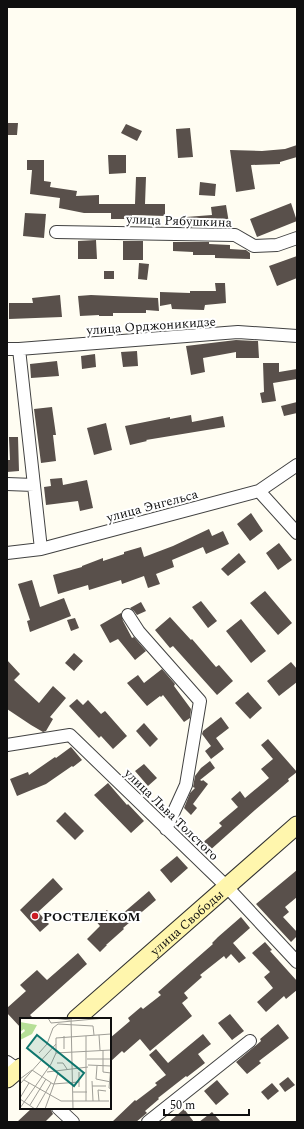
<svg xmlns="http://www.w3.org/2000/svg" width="304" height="1129" viewBox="0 0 304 1129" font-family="Spectral,serif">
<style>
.building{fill:#59504b}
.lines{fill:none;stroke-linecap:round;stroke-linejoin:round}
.street-casing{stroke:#424242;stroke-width:14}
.secondary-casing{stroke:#313131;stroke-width:19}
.street{stroke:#fff;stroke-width:12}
.secondary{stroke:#fff6ad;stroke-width:17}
.poi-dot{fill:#cb1c23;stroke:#fff;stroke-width:1.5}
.labels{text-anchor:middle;stroke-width:4;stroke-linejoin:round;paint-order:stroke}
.street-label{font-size:13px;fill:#0f0f0f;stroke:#fff}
.poi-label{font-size:13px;font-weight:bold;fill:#0f0f0f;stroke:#fff;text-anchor:start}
.inset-road{fill:none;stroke:#9f9e97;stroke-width:1}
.view{fill:#0f766e;fill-opacity:0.15;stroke:#0f766e;stroke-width:2}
.inset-edge{fill:none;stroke:#0f0f0f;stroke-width:2}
</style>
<rect width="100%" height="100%" fill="#fffdf2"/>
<path class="building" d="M7,123H18L17,135H7Z
M126,124L142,131L137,141L121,133Z
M190,128L193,157L178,158L176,129Z
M297,145V157L280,162V164L251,165L255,189L236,192L230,150L262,151L285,149Z
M108,155H126V173L109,174Z
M27,160H44V181L51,182L50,187L77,191L76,196L99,195V204H135L136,177H146L145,204H165V216L132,215V219H111V213H84L59,208L60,198L30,194L32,170H27Z
M200,182L216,184L215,196L199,195Z
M291,203L297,221L257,237L250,219Z
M226,205L229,223L200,227H187L186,217L212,215L211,207Z
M25,213L46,214L44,238L23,236Z
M96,240L97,259H78V241Z
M123,241H143V260H123Z
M173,242H209V244L230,245V249L246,250L250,253V259L215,258V255H193V252L173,251Z
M297,256V278L277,286L269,266Z
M139,263L149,264L147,280L138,279Z
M104,271H114V279H104Z
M215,283H225L226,303L205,305L204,310L172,309L171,304L160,306V292L190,293V291H216Z
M60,295L62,317L9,319V303H33L32,298Z
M91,295L158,298L159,311L146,310V313H113V316H99V315L80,316L78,296Z
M236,340L258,341L259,358H236V352L203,358L205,372L191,375L186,346Z
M137,351L138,366L123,367L121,352Z
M95,354L96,367L82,369L81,356Z
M57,361L59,376L31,378L30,364Z
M263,363H279V372L297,369V379L273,383L276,401L262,403L260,393L264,392Z
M297,402V413L284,416L281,406Z
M52,407L56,435H53L56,461L41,463L34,409Z
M191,415L192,422L223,416L225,427L146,440L147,441L130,445L125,426L170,417V419Z
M106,423L112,450L94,455L87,428Z
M9,437H18L19,471L7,472V460H10Z
M62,478L63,485L87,480L93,508L80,511L78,501L46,505L44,487L51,486L50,479Z
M251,513L263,531L250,541L237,524Z
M209,529L212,536L223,531L229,544L206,554L203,547L172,560L174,567L156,574L160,584L148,588L144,576L122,584L121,580L89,590L88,585L58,594L53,575L82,567V566L103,558V561L124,554V552L141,547L144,557L173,546Z
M279,543L292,560L278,570L266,553Z
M239,553L246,562L228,576L221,569Z
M32,580L40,607L64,598L71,616L30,632L27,621L30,620L18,584Z
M265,591L292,623L278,635L250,603Z
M201,601L217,621L208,628L192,607Z
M141,602L146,611L137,615L134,611L130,608Z
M121,613L123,621L132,638L134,637L146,651L135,660L118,639L110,643L100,625Z
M170,617L191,640L192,639L216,667L219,665L233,681L217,695L173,646L170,648L155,630Z
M75,618L79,628L71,631L67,620Z
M241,619L266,651L251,663L226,631Z
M74,653L83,661L74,671L65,663Z
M7,660L20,674L14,680L39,703L53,686L66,698L50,717L53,719L46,731L43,732L31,725L7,709Z
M291,662L297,669V682L279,696L267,681Z
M162,669L175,684L174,686L191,709L190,718L184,722L163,695L161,697L160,696L147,706L127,683L138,675L144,683Z
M248,692L262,708L250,719L235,703Z
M77,699L83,705L88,700L101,714L105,711L127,736L113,749L101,736L99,738L69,706Z
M221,717L229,728L216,738L224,749L211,759L205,751L211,746L202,734L203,731Z
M144,723L158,739L150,747L136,731Z
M268,739L297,772L288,779L289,781L255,810L208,852L201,844L222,826L219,823L238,807L231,799L240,791L245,798L269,778L261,769L273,759L261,745Z
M71,747L82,760L73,767L72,766L46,784L17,796L10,779L28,772L29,775L55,757L56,758Z
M210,761L215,768L200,780L202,781L203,780L208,784L193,804L197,808L191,815L184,808L190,793L195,788L193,787L195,776L201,768Z
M144,764L157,778L148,786L135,771Z
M108,783L127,805L128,804L144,821L131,833L94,795Z
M65,812L84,831L75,840L56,821Z
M177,856L188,868L171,883L160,870Z
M297,870V897L285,907L289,912L283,917L297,932V936L291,942L256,904Z
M53,878L63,889L38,912L49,924L40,932L20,910Z
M149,891L156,900L123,928L124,929L106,945H107L100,952L87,939L100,926L95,920L107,910L115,920Z
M241,917L250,928L233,943L246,958L239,963L231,954L226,959L224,956L200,975L202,977L184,993L188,998L182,1003L192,1016L150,1051L140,1039L124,1053L122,1051L110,1062V1038L130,1021L128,1018L141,1007L143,1009L161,995L158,992L213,944L212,943L218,937Z
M265,942L272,950L270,951L297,981V990L286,999L284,996L266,1012L257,1002L273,988L264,977L270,972L252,953Z
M78,953L87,964L30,1015L34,1019H21V1028L7,1013V1008L26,991L20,985L37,970L47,980Z
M230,1014L244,1031L232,1040L218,1023Z
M278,1024L289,1038L259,1061L261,1063L247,1074L236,1062L261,1041L260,1039Z
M203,1034L211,1044L198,1054L205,1063L187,1077L186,1076L158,1098L159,1099L145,1111L147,1113L136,1122H112L135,1100L136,1101L157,1085L155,1083L166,1075L149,1055L156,1049L168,1063Z
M288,1077L295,1085L285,1092L279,1084Z
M217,1080L229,1094L216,1105L204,1091Z
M272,1083L279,1091L268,1100L261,1092Z
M32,1108H50L53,1114L45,1122H17Z
M184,1109L194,1122H169Z
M212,1112L221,1122H199Z"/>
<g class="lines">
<g class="street-casing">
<path id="street" d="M56,232L235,235L254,246L277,245L297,238
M7,349H19L238,332L297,336
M19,349L41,549
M7,484L34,485
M259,491L297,533
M7,553L41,549L259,491L297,465
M128,615L139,632L200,701L186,785L166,829
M7,745L70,735L227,887L297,962
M7,1062L21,1072
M58,1108L73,1122
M148,1122L250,1041"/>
</g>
<g class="secondary-casing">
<g id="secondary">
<path id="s1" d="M76,1019L297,825"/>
<path d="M7,1079L21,1067"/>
</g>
</g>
<use href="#street" class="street"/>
<use href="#secondary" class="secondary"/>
</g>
<circle class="poi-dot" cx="35" cy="916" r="4"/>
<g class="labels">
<g class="street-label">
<text transform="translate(179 220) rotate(2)" y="5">улица Рябушкина</text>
<text transform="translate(151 325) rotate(-4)" y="5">улица Орджоникидзе</text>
<text transform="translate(152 505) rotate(-15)" y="5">улица Энгельса</text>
<text transform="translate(172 814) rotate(44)" y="5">улица Льва Толстого</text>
<text dy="5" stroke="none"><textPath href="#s1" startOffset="147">улица Свободы</textPath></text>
</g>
<g class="poi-label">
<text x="43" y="921">РОСТЕЛЕКОМ</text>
</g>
</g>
<g transform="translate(20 1018)">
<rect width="91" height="91" fill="#fffdf2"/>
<path d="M0,4L17,7L12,16L0,22V17L5,13L4,11L0,14Z" fill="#b6df96"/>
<path class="inset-road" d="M28,0L31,5L85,0M33,0L50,2M51,0L53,91M79,17L80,32M66,18V83M44,31V18M83,32V54L91,55M19,35L27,26L33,10L38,6L73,8L74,17M36,35L91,32M67,41H91M37,45H43L47,51M68,47L91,48M91,48L89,70L91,71M27,54L68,49M59,54V69M0,61L12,52L33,66L59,64M76,61L91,64M76,61L77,48M4,62L41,83H89M72,63L73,83M0,66L36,26M72,68H86M53,74H67M0,80L9,65M0,81L15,91M79,83L78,72L86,73M10,87L26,61M0,90L31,46L36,35V20L91,16M16,91L31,65M25,91L38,55"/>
<path class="view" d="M17,17L64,55L54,68L7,30Z"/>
<rect width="91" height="91" class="inset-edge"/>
</g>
<rect width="304" height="1129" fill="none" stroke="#0f0f0f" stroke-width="16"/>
<path d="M164 1109v6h85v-6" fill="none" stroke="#0f0f0f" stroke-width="2"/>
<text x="170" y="1109" font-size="12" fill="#0f0f0f" stroke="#ffffff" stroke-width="3" paint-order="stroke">50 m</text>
</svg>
